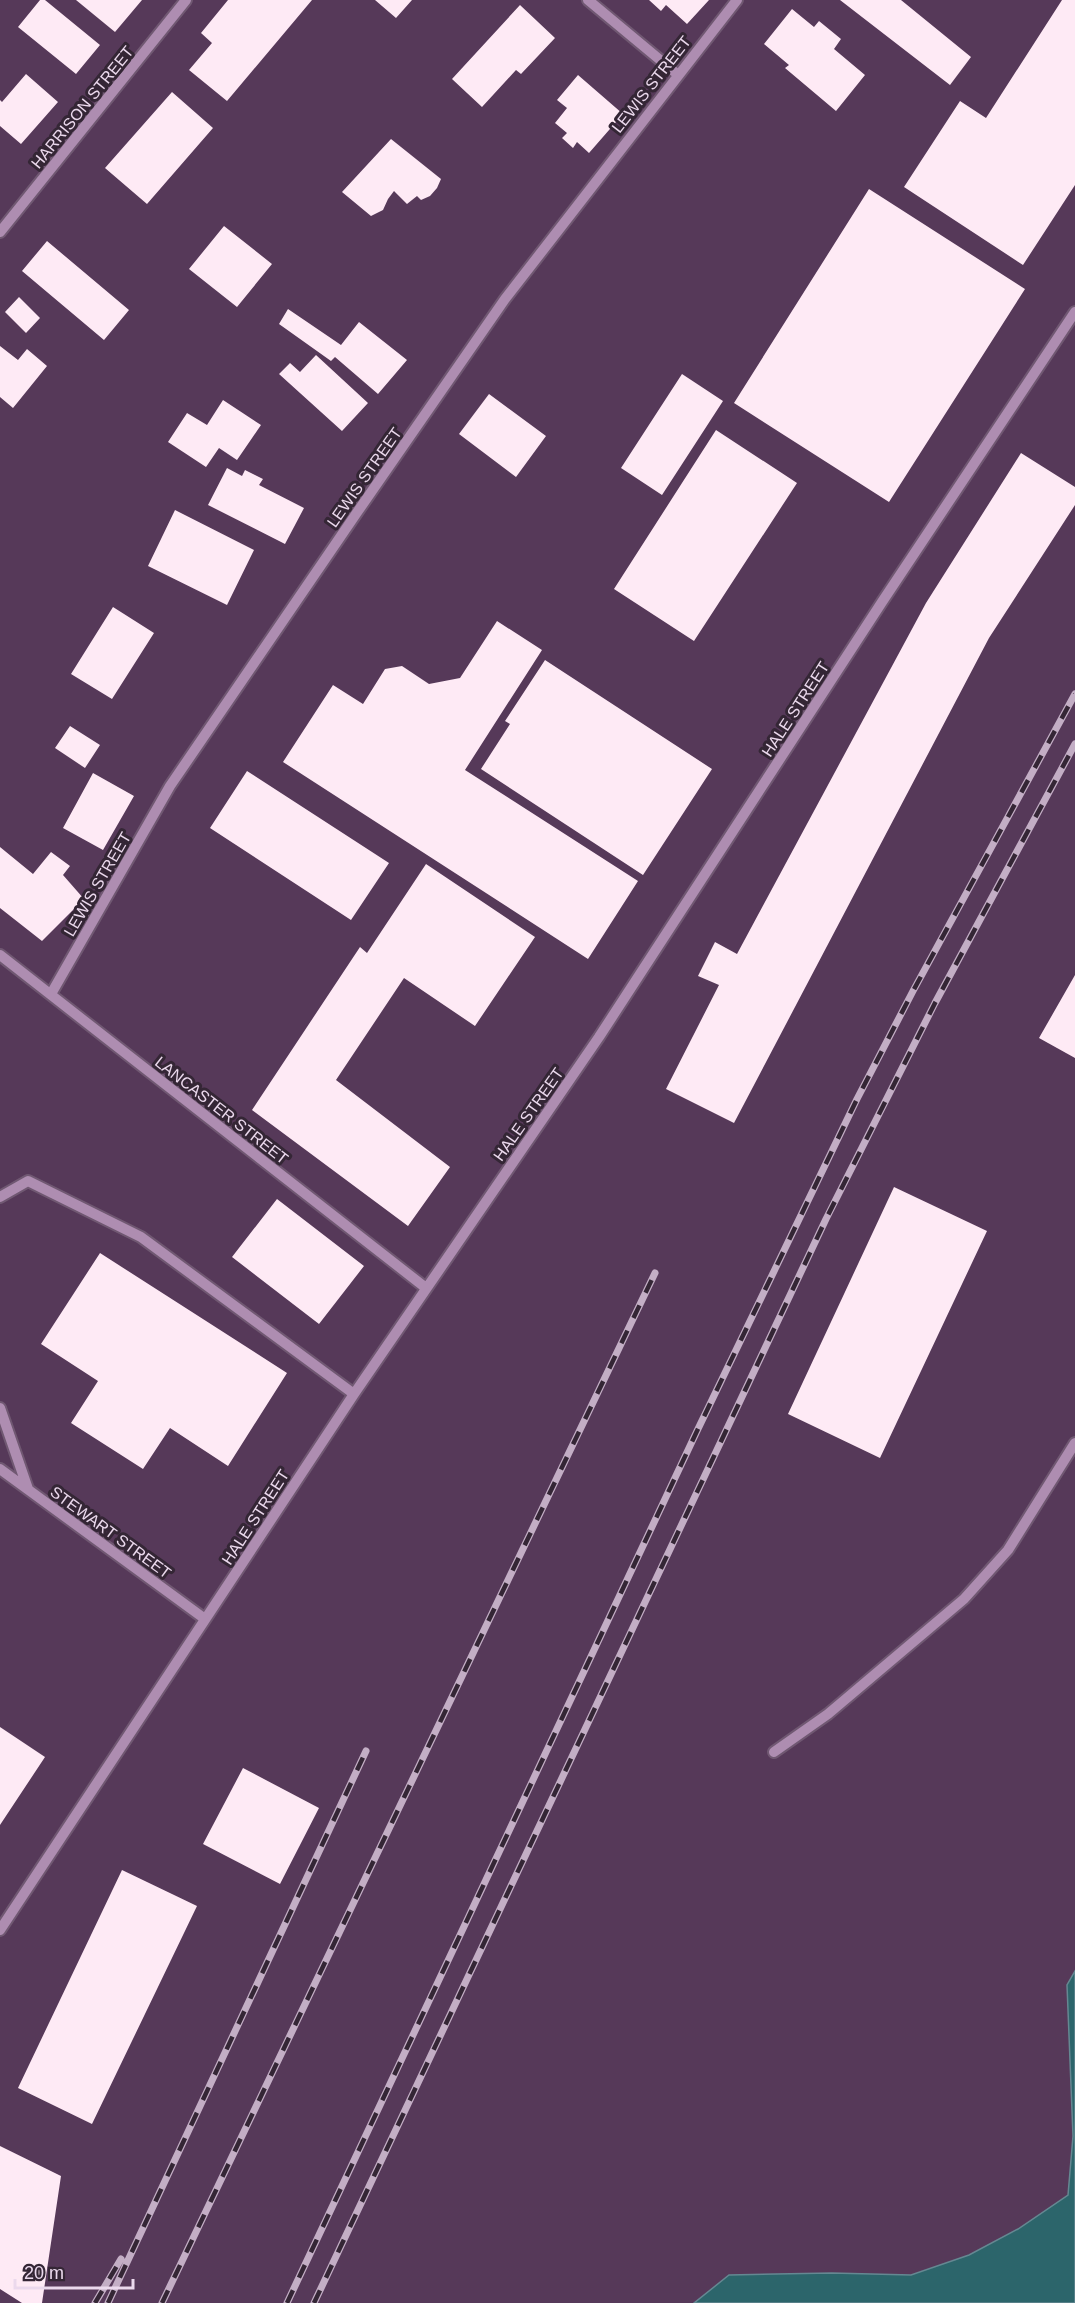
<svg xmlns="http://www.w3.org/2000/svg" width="1075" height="2303" viewBox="0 0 1075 2303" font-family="Arial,sans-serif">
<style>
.water{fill:#2c656b;stroke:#658892;stroke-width:1.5}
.building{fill:#feeaf5}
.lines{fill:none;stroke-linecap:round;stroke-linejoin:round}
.minor-casing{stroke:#705872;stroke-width:14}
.minor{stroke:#ae8db1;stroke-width:10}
.rail-casing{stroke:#c3aec5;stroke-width:7}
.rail{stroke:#342635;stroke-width:4.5;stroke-dasharray:14;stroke-linecap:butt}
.labels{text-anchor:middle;stroke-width:6;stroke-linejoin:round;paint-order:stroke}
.street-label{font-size:16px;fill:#ebd9ed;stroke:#342635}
</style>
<rect width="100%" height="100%" fill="#563959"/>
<path class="water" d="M1075,1971V2303H694L729,2275L832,2273L911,2275L969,2255L1018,2229L1068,2195L1073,2136L1067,1985Z"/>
<path class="building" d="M40,0H45L100,45L76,74L18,27Z
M76,0H142L115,32Z
M228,0H312L227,101L189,70L212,43L201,33Z
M375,0H412L396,18Z
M649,0H709L687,24L666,5L661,11Z
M840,0H901L971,57L950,85Z
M1062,0H1075V185L1023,265L904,187L960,101L986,118Z
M520,5L555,38L521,74L516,70L482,107L452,79Z
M792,9L814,27L819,21L841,39L834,49L865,75L836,111L785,68L789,65L764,44Z
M26,74L58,102L21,144L0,126V100L2,102Z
M578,75L623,114L589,153L577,142L573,148L562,138L567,133L555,123L567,108L557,100Z
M172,92L213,128L147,204L105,168Z
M391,139L441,179L437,188L430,196L421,200L417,196L407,204L394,191L388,199L383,210L371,216L342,192Z
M869,189L1025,289L889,502L734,403Z
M224,226L272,264L237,307L189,269Z
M47,241L129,310L104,340L22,271Z
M19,297L40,318L26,333L5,312Z
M288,309L341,345L359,322L407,360L378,394L335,357L331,361L279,324Z
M0,346L18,360L27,349L47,366L13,408L0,397Z
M316,355L368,403L342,431L279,374L290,363L300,372Z
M682,374L723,401L662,495L621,468Z
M489,394L546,436L516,477L459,434Z
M223,400L261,425L237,460L219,448L206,467L168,442L187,413L207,425Z
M716,430L797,483L694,641L614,589Z
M1021,453L1075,487V505L989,638L734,1123L666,1089L719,985L698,976L715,942L737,954L926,603Z
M227,468L242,476L245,470L263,479L259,485L304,508L285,544L208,505Z
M175,510L254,550L227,605L148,566Z
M113,607L154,633L112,699L71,674Z
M497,621L542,650L465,770L638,881L588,959L283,762L333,685L363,704L385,669L402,666L429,684L460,678Z
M545,660L712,769L643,875L481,769L510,724L505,721Z
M70,726L100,745L85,768L55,748Z
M247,771L389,863L351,920L210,828Z
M93,773L134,796L103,850L63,828Z
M0,847L33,874L51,852L70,866L63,875L84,899L42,941L0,908Z
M426,864L535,937L475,1026L404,978L336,1080L450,1167L408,1226L252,1110L360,947L367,953Z
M1075,975V1058L1039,1038Z
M894,1187L987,1231L880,1458L788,1414Z
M277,1199L364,1266L319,1324L232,1257Z
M100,1253L287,1373L228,1466L170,1428L143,1469L71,1423L98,1381L41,1344Z
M0,1727L45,1757L0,1825Z
M243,1768L319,1808L280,1884L203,1844Z
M122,1870L197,1906L92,2124L18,2088Z
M0,2146L61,2176L42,2303H22L0,2289Z"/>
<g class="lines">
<g class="minor-casing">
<path id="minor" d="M588,0L677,74
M0,232L186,0
M0,955L426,1288
M51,994L170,786L358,511L505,299L737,0
M0,1197L28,1181L141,1237L354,1394
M0,1408L28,1489
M0,1469L205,1619
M774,1752L828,1714L964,1599L1008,1550L1075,1443
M0,1930L354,1394L599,1037L882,602L1075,312"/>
</g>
<use href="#minor" class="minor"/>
<g class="rail-casing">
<path id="rail" d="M95,2303L121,2259
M108,2303L366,1751
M162,2303L655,1273
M287,2303L697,1431L857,1099L913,991L1075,694
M314,2303L826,1219L935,1003L1075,744"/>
</g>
<use href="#rail" class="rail"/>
</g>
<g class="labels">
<g class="street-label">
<text transform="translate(651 84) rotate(-52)" y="6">LEWIS STREET</text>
<text transform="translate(82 107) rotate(-51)" y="6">HARRISON STREET</text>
<text transform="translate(364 477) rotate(-55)" y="6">LEWIS STREET</text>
<text transform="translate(795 709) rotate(-57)" y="6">HALE STREET</text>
<text transform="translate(97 884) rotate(-60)" y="6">LEWIS STREET</text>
<text transform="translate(222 1110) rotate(38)" y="6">LANCASTER STREET</text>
<text transform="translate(528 1114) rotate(-55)" y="6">HALE STREET</text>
<text transform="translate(255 1517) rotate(-57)" y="6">HALE STREET</text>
<text transform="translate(111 1532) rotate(36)" y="6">STEWART STREET</text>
</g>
</g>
<path d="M15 2279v9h118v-9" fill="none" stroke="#ebd9ed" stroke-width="3"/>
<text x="24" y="2279" font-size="18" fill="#ebd9ed" stroke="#342635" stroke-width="4.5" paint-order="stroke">20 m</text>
</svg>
